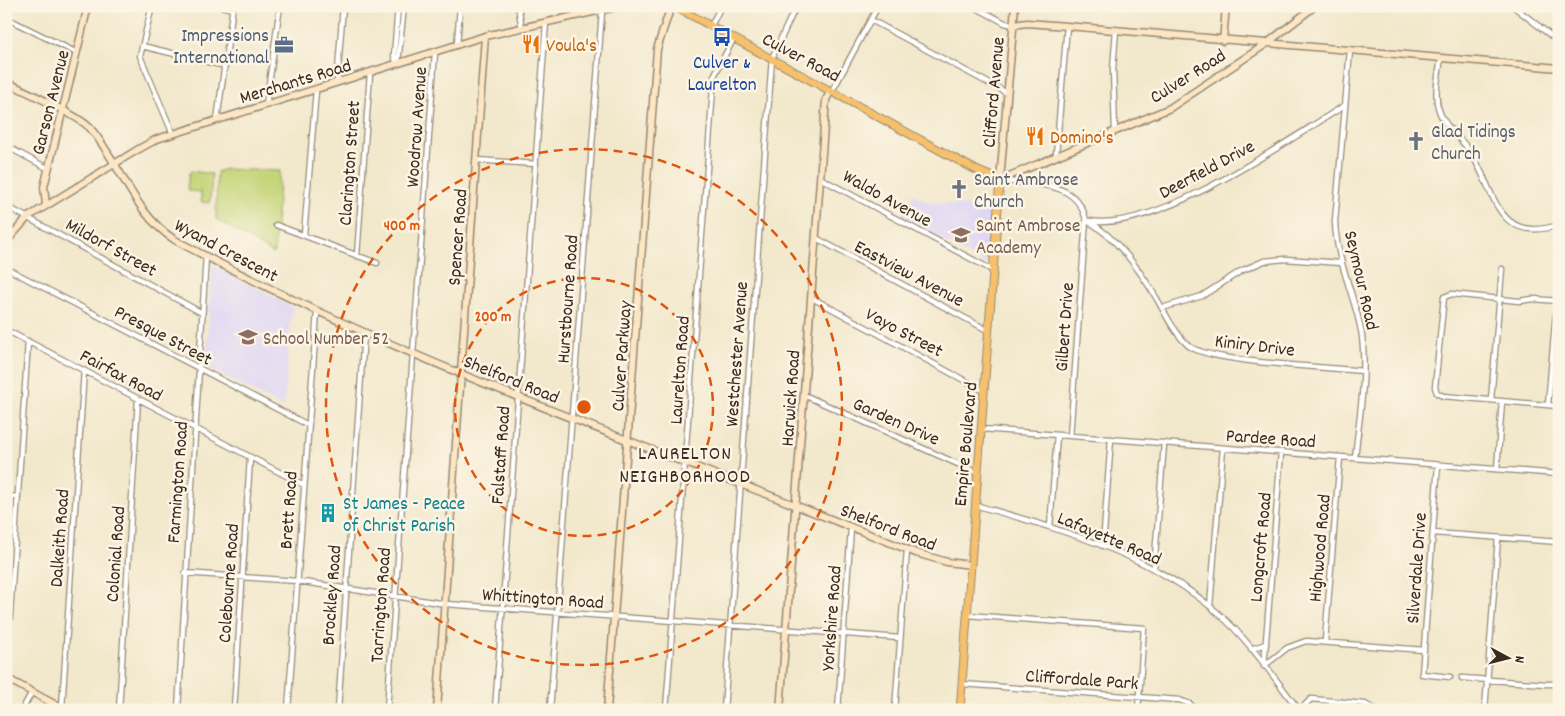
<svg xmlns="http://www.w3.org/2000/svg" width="1565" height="716" viewBox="0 0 1565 716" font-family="Dekko,sans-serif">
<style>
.built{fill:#dfd5f5}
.pitch{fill:#c3d476;stroke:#7f7f4a}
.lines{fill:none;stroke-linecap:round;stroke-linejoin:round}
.street-casing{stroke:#968975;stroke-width:7}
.secondary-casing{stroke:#968975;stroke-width:9}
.primary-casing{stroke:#968975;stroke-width:9}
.street{stroke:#fff;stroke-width:4.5}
.secondary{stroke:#fce6c4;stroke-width:6}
.primary{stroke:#f7c06c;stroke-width:7}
.ring{fill:none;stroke:#df570d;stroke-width:2.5;stroke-dasharray:9 6}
.labels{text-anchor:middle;stroke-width:5;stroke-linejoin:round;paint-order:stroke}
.service-label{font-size:19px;fill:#4e5e75;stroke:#fcf5e5;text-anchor:end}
.food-label{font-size:19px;fill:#c56008;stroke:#fcf5e5;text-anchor:start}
.street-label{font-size:19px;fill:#3b2a1e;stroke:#fcf5e5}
.transit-label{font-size:19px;fill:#164399;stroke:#fcf5e5}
.worship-label{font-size:19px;fill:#5b616d;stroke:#fcf5e5;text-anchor:start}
.education-label{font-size:19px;fill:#785e54;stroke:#fcf5e5;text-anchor:start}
.culture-label{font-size:19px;fill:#0d838f;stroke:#fcf5e5;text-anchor:start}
.neighbourhood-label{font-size:20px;letter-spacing:1px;fill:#3b2a1e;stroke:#fcf5e5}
.centre{fill:#df570d;stroke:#fcf5e5;stroke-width:2.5}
.ring-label{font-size:15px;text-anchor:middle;font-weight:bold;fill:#df570d;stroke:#fcf5e5;stroke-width:5;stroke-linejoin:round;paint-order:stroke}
</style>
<rect width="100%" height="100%" fill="#fcf5e5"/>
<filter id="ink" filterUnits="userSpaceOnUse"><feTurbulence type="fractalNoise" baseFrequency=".02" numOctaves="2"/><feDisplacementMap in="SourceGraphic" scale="10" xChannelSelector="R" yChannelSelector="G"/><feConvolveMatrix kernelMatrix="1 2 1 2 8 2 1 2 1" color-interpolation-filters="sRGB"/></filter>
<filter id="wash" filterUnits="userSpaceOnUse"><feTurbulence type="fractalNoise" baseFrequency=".0096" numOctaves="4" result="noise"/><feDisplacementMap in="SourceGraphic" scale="20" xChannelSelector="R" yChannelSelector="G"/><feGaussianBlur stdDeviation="1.12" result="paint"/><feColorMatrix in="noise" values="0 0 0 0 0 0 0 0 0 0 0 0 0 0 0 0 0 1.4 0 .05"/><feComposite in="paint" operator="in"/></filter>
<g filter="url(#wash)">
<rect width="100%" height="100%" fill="#f2e8cc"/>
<path class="built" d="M913,194L928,202L994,208L989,263H984L900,219Z
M212,264L292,307L284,408L206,367Z"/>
<path class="pitch" d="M225,169L280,171L274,254L216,219L217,172Z
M191,171L212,174L210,203L201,202V192L189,191L187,189L189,173Z"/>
</g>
<g filter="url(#ink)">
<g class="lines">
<g class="street-casing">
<path id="street" d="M152,6L140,56L173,134
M221,6L233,9
M518,6L522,28
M973,6L1005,23L1013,25
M1513,6L1559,42
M6,18L77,53
M871,20L1007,93
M711,26L721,6
M457,45L460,6
M142,46L225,66
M1350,50L1335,221C1336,262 1356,297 1362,336C1367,376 1359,419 1355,458
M1441,58C1439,73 1434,92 1438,107C1443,127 1461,137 1471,153C1496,191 1495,245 1559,225
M398,63L404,6
M397,64L394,56L398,6
M337,83L343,6
M831,90L835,86L878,6
M266,105L280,6
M217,120L233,6
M1115,131L1113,69L1116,30
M6,146L49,169
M1056,155L1067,26
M476,160L536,164
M820,178L994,271
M1001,181C1034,184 1077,180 1086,220L1070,436
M6,206L202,313
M1086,220C1117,237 1139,269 1157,299C1166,315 1175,334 1189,346C1212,363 1329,367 1363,371
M1090,221C1158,232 1285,142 1344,106
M276,225L377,263
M304,235L316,90
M816,238L989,331
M357,256L370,73
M6,268L308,425
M812,298L984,391
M1559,301L1533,299L1519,301L1452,294L1444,297L1435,387L1437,393L1443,396L1559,406
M1162,308L1202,296L1241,271L1264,261L1285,259L1341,263
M6,330L304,485
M804,395L978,473
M1491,400L1502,269
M1548,405L1557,300
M982,429L1559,474
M1438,465L1422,674L1450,677
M1497,469L1502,401
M6,496L18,497
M975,505C1061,530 1151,553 1219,614C1250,641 1274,678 1299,710
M1050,527L1057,435
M1433,533L1559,542
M1103,546L1111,439
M1154,569L1164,444
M185,573L297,581L446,604L900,638
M1210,606L1223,448
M967,615L1144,628L1138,710
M1325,641L1340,457
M1251,649L1266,644
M1264,666L1281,452
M1264,666L1287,648L1306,641L1424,650
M6,676L28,341
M1462,678L1546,684H1554L1559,680
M962,684L1179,700L1190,704L1196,710
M62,708L84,370
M22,710L32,692
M119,710L138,399
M178,710L206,256
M234,710L250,458
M288,710L317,312
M338,710L364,333
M387,710L435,53
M495,710L546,22
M550,710L602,11
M666,710L714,76L734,38
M724,710L772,58L796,6
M838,710L851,528
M895,710L907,550
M1300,710L1311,699L1365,704L1376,710
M1485,710L1498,538"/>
</g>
<g class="secondary-casing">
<path id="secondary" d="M1015,6L1000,180L1170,108L1266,44L1315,6
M1013,25L1027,23L1067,26L1559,68
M1223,41L1226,6
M6,82C25,91 78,115 90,128C121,164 133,213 175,240C411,367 667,452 916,553L947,562L971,565
M46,205L44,187L88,6
M6,242L28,217L137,150L157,139L485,36L620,6
M6,678L65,710
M437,710L485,36
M607,710L657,49L671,6
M780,710L826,100L831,90"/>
</g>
<g class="primary-casing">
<path id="primary" d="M674,6L978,171L1000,180L960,710"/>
</g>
<use href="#street" class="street"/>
<use href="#secondary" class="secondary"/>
<use href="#primary" class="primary"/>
</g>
</g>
<g class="ring">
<circle cx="584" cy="407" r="129"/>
<circle cx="584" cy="407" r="258"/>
</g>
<defs>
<g id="bus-bare" transform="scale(1.5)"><path d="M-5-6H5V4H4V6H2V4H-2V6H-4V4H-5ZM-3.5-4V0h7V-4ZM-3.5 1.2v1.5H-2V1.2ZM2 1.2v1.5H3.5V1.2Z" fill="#1a4fb4" stroke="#fcf5e5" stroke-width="2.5" paint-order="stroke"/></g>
<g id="restaurant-bare" transform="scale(1.5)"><path d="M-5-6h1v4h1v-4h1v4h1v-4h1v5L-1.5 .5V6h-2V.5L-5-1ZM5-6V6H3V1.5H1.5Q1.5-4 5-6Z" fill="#e8710a" stroke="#fcf5e5" stroke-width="2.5" paint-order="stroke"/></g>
<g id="office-bare" transform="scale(1.5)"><path d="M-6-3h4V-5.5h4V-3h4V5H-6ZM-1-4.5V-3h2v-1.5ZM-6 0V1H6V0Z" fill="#5c6f8a" stroke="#fcf5e5" stroke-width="2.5" paint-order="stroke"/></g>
<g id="church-bare" transform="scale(1.5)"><path d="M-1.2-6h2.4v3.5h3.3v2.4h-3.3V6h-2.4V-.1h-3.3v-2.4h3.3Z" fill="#6b7280" stroke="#fcf5e5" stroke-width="2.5" paint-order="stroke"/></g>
<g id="school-bare" transform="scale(1.5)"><path d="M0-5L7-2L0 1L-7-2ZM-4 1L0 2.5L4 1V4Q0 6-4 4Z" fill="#8d6e63" stroke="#fcf5e5" stroke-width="2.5" paint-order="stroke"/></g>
<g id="building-bare" transform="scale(1.5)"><path d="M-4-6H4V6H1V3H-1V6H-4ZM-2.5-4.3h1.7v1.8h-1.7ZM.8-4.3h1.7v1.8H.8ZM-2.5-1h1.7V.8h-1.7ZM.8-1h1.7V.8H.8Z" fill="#0f9aa8" stroke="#fcf5e5" stroke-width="2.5" paint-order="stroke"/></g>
</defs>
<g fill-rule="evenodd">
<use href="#bus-bare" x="722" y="37"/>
<use href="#restaurant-bare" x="531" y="44"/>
<use href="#office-bare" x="284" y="45"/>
<use href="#restaurant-bare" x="1035" y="136"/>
<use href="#church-bare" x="1416" y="141"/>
<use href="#church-bare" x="959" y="189"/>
<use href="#school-bare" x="961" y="235"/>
<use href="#school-bare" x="248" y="337"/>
<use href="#building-bare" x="328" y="513"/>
</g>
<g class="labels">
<g class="service-label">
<text x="269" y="41">Impressions<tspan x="269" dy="22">International</tspan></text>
</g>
<g class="food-label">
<text x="546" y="51">Voula's</text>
<text x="1050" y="143">Domino's</text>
</g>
<g class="street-label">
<text transform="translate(802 56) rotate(28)" y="7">Culver Road</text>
<text transform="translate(1187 75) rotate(-32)" y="7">Culver Road</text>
<text transform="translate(295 80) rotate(-17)" y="7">Merchants Road</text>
<text transform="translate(992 92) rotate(-85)" y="7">Clifford Avenue</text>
<text transform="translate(49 102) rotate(-76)" y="7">Garson Avenue</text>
<text transform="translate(415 127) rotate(-86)" y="7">Woodrow Avenue</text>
<text transform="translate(348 163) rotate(-86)" y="7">Clarington Street</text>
<text transform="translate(1206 168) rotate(-28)" y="7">Deerfield Drive</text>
<text transform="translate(888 197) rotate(29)" y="7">Waldo Avenue</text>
<text transform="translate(456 237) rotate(-86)" y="7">Spencer Road</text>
<text transform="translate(112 246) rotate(29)" y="7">Mildorf Street</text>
<text transform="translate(227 249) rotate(28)" y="7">Wyand Crescent</text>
<text transform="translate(910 272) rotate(28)" y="7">Eastview Avenue</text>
<text transform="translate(1363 280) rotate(77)" y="7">Seymour Road</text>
<text transform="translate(566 299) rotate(-86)" y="7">Hurstbourne Road</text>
<text transform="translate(1063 327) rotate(-86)" y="7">Gilbert Drive</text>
<text transform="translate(905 331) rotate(28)" y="7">Vayo Street</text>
<text transform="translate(164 334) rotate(28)" y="7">Presque Street</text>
<text transform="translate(1255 344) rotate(7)" y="7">Kiniry Drive</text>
<text transform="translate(735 354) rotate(-86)" y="7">Westchester Avenue</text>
<text transform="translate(620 356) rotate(-86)" y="7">Culver Parkway</text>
<text transform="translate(678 370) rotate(-86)" y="7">Laurelton Road</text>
<text transform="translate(122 374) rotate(28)" y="7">Fairfax Road</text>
<text transform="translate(512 378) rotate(22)" y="7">Shelford Road</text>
<text transform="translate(789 398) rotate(-86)" y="7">Harwick Road</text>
<text transform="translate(897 420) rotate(24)" y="7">Garden Drive</text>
<text transform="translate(1271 437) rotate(4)" y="7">Pardee Road</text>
<text transform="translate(964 444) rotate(-85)" y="7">Empire Boulevard</text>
<text transform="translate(499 455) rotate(-86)" y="7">Falstaff Road</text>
<text transform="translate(176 482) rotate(-86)" y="7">Farmington Road</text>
<text transform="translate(287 510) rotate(-86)" y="7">Brett Road</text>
<text transform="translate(889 526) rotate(21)" y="7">Shelford Road</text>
<text transform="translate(1110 537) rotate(23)" y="7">Lafayette Road</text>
<text transform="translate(58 538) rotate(-86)" y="7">Dalkeith Road</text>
<text transform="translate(1259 547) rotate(-85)" y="7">Longcroft Road</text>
<text transform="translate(1318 548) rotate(-85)" y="7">Highwood Road</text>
<text transform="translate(114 554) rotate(-86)" y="7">Colonial Road</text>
<text transform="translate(1415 568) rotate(-86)" y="7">Silverdale Drive</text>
<text transform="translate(227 583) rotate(-86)" y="7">Colebourne Road</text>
<text transform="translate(330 595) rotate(-86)" y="7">Brockley Road</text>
<text transform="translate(543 597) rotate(4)" y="7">Whittington Road</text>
<text transform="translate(379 605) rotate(-86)" y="7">Tarrington Road</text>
<text transform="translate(830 618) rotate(-86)" y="7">Yorkshire Road</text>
<text transform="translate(1082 678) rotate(4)" y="7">Cliffordale Park</text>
</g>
<g class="transit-label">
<text x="722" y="68">Culver &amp;<tspan x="722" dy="22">Laurelton</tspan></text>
</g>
<g class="worship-label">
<text x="1431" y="137">Glad Tidings<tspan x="1431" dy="22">Church</tspan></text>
<text x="974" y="185">Saint Ambrose<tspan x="974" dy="22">Church</tspan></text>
</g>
<g class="education-label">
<text x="976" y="231">Saint Ambrose<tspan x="976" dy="22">Academy</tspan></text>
<text x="263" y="344">School Number 52</text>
</g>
<g class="culture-label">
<text x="343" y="509">St James - Peace<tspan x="343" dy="22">of Christ Parish</tspan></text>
</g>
<g class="neighbourhood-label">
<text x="685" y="459">LAURELTON<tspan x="685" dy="23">NEIGHBORHOOD</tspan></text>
</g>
</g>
<circle cx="584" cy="407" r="8" class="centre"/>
<g class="ring-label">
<text x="402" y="230">400 m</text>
<text x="493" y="321">200 m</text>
</g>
<rect width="1565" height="716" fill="none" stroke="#fcf5e5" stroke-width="25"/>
<g transform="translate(1508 658) rotate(97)" stroke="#fcf5e5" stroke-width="4" paint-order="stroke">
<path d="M0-4L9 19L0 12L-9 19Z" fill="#3b2a1e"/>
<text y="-8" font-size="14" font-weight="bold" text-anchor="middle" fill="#3b2a1e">N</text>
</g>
</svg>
